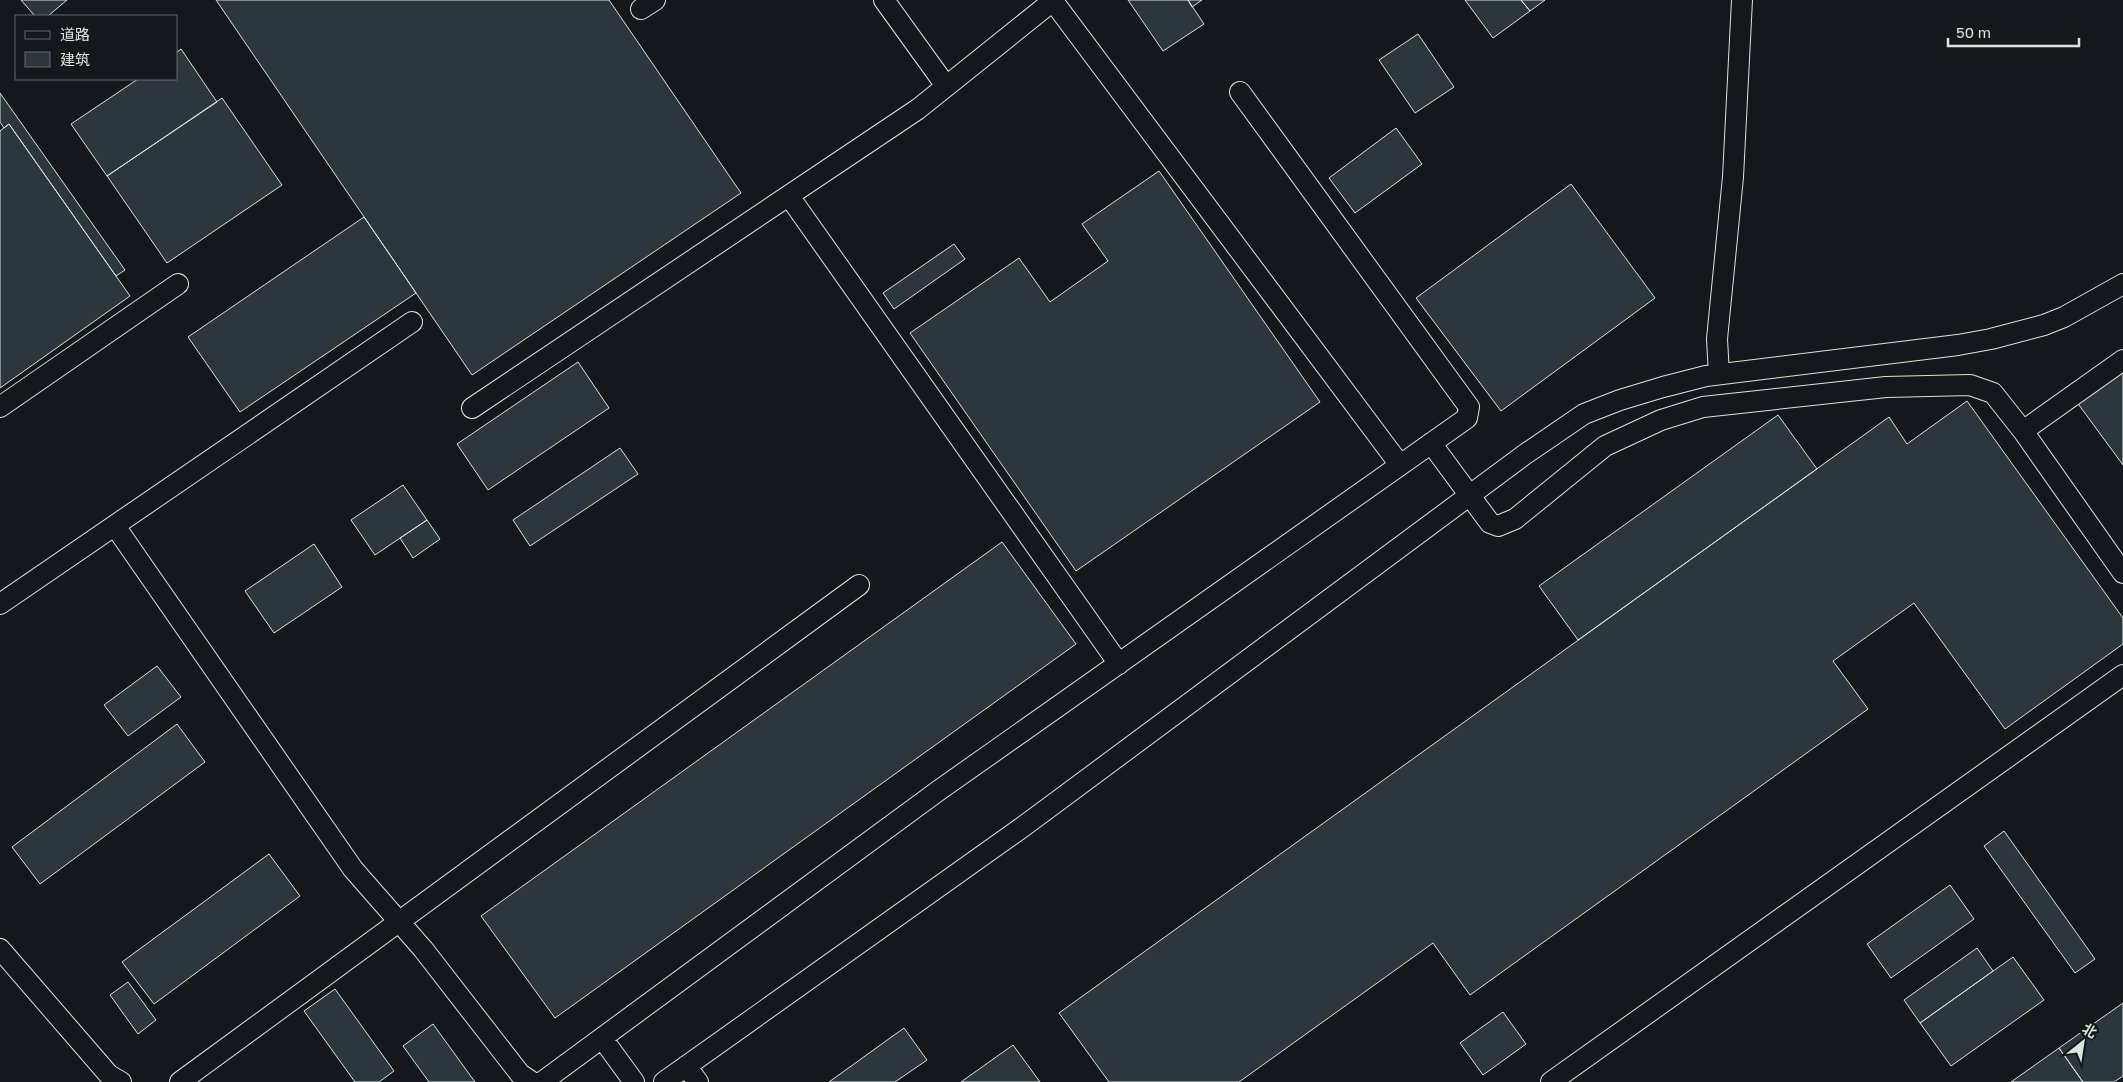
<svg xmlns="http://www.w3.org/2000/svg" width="2123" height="1082" viewBox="0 0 2123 1082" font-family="'Golos Text','Noto Sans SC',sans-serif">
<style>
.building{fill:#2c363c;stroke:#d8e6dc}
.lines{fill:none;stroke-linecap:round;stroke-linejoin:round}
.minor-casing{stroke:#d8e6dc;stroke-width:22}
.minor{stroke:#14181c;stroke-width:20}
</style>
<rect width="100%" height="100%" fill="#14181c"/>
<path class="building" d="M21,0H67L48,16H35Z
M216,0H609L741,193L472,375Z
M1128,0H1188L1204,24L1163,51Z
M1188,0H1202L1192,7Z
M1465,0H1521L1530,11L1493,38Z
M1521,0H1545L1530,11Z
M1418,34L1454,87L1415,113L1379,60Z
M181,49L217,102L107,176L71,124L138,79H176V53Z
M0,93L125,270L116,276L9,124L4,128L0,122Z
M222,98L282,185L167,263L107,176Z
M9,124L130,296L0,388V131Z
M1396,128L1422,164L1355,213L1329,178Z
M1159,171L1320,402L1076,571L910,333L1019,258L1050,302L1108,261L1082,224Z
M1571,184L1655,298L1501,411L1416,298Z
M364,217L416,293L240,412L188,337Z
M954,244L965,259L894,309L883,293Z
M578,362L609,408L488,490L457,444Z
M2123,367V465L2076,401Z
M1967,401L2123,618V644L2005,729L1914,603L1833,661L1868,709L1470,995L1433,943L1239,1082H1109L1059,1013L1889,417L1907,444Z
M1778,415L1817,469L1578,640L1539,586Z
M620,448L638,474L530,546L513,520Z
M403,485L427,520L375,555L351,520Z
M427,520L440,539L413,558L400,538Z
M1002,542L1076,644L555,1018L481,916Z
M314,544L342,587L274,633L245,591Z
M157,666L181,697L128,736L104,705Z
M177,724L205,762L40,884L12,847Z
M2004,831L2095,959L2075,973L1984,846Z
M269,854L300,896L154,1004L122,962Z
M1950,885L1974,919L1891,978L1867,944Z
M1977,948L1993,971L1920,1023L1904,1000Z
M2013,957L2044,1000L1951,1066L1920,1023Z
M128,982L156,1020L138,1034L110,995Z
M335,989L394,1071L379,1082H355L304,1011Z
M2123,1003V1076L2114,1082H2083L2059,1048Z
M1503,1012L1526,1044L1483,1075L1460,1043Z
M433,1024L475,1082H429L403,1046Z
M904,1028L927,1060L895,1082H829Z
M1013,1045L1040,1082H961Z
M2059,1048L2083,1082H2011Z"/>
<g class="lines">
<g class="minor-casing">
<path id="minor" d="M884,0L946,86
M1053,1L1400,465
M641,9L655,0
M789,196L1119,664
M1719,374L1717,339L1733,177L1742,0
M0,407L178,284
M472,408L918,109L1054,0
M2023,431L2123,360
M1431,443L1490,523L1498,526L1515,519L1605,446L1661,420L1703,407L1886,387L1970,385L1993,393L2023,431L2123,573
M115,526L353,869L423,949L520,1074L532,1082
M0,604L412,322
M0,949L109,1075L121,1082
M602,1038L634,1082
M686,1066L698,1082
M180,1082L859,585
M542,1082L938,791L1467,418L1469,407L1240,92
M664,1082L1024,826L1524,455L1584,414L1620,400L1663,387L1706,376L1958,345L1991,339L2044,325L2064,317L2123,284
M1551,1082L2123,675"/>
</g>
<use href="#minor" class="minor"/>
</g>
<rect x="15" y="15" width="162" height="65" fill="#14181c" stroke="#626a69"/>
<rect x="25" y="31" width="25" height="8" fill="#14181c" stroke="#626a69"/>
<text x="60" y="40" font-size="15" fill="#d8e6dc">道路</text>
<rect x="25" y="52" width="25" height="15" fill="#2c363c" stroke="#626a69"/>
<text x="60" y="65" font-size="15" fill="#d8e6dc">建筑</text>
<g transform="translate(2083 1042) rotate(30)" stroke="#14181c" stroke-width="4" paint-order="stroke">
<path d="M0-4L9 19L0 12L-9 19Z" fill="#d8e6dc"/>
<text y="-8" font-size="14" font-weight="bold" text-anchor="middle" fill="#d8e6dc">北</text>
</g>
<path d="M1948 38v8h131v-8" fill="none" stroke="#d8e6dc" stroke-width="2.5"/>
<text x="1956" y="38" font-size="15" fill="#d8e6dc" stroke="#14181c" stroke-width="4" paint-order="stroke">50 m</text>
</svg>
